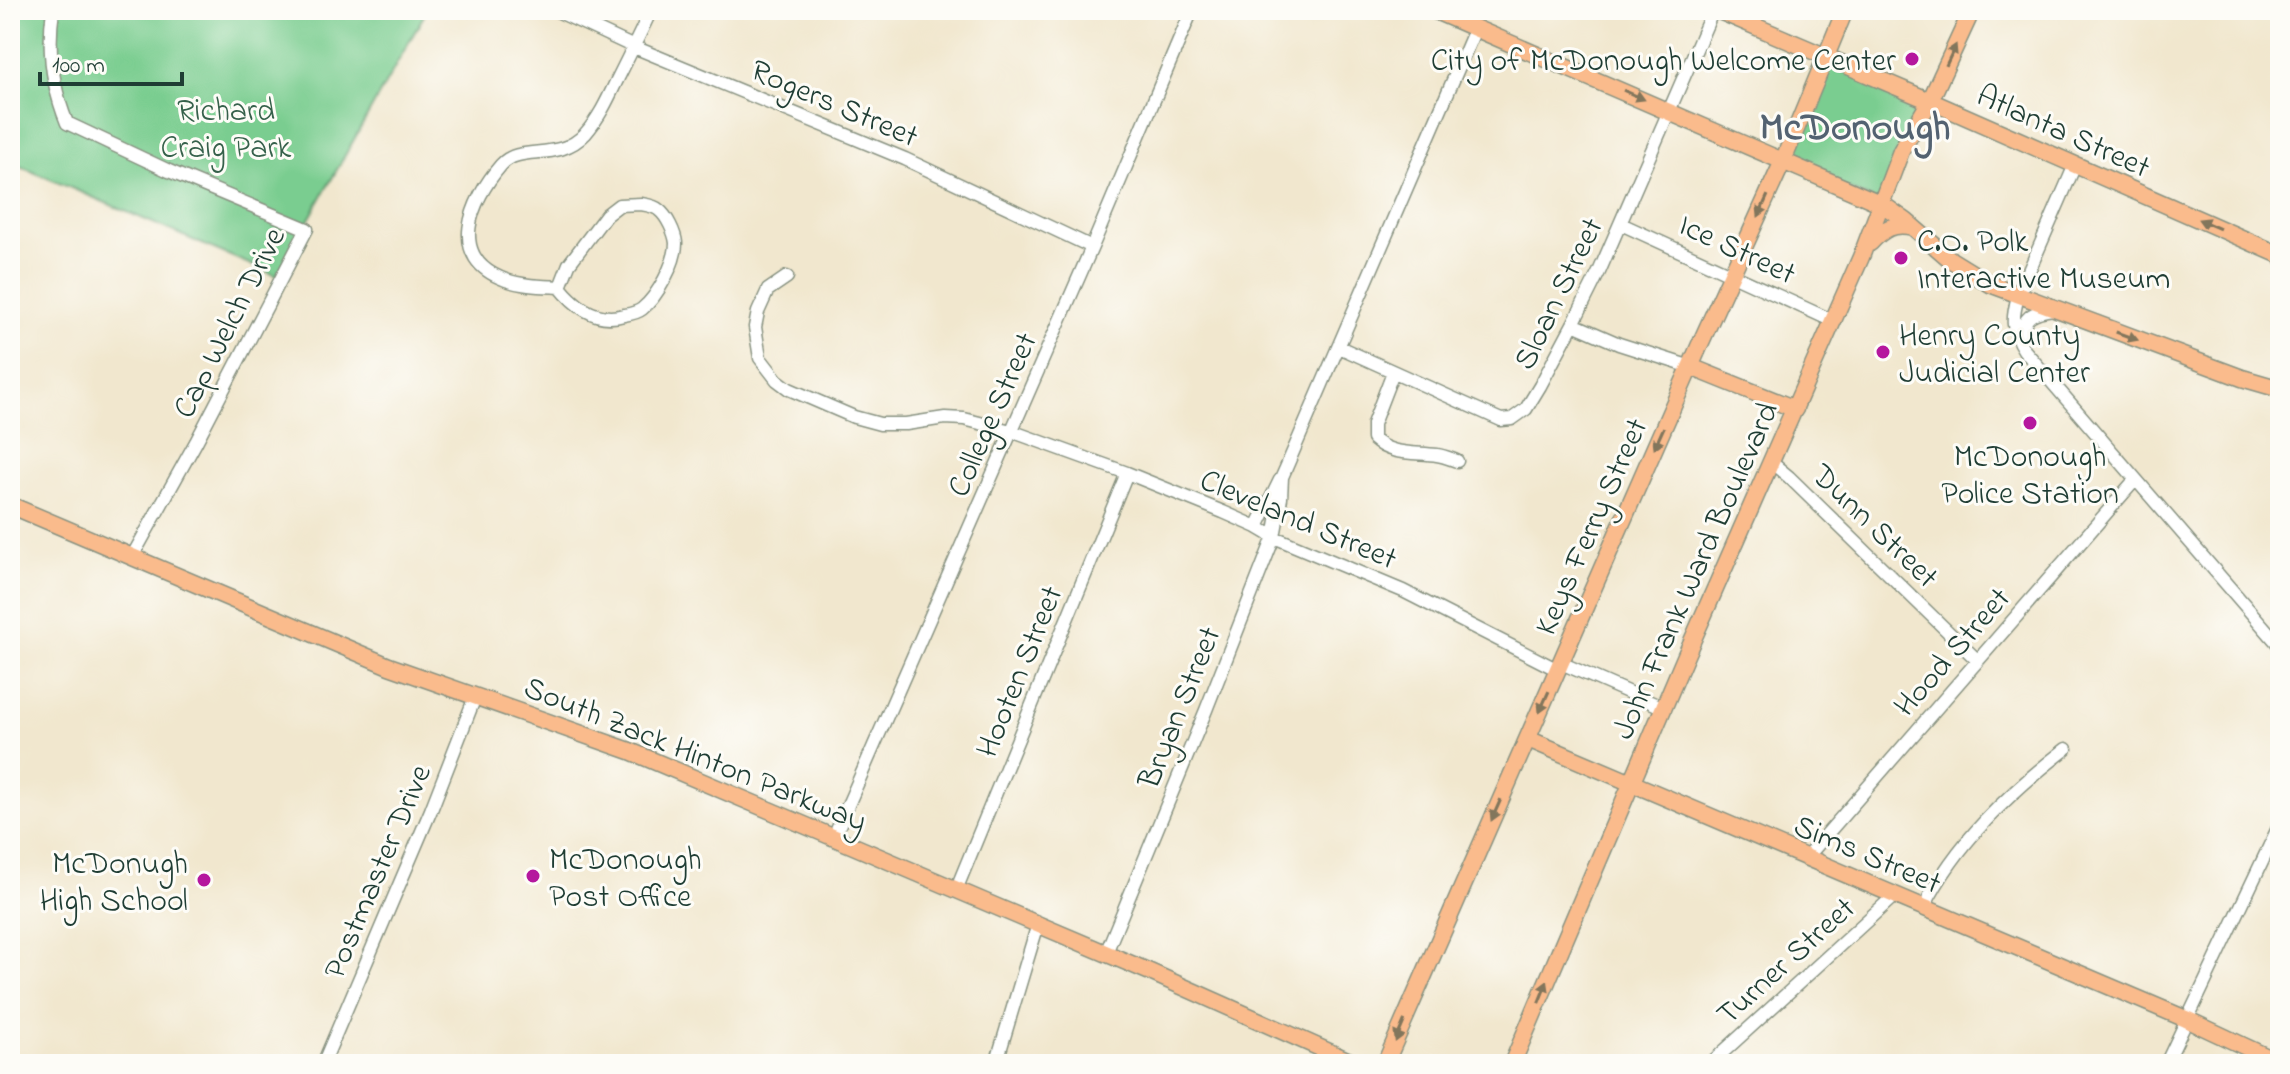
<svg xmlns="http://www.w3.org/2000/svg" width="2290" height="1074" viewBox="0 0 2290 1074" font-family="'Indie Flower',sans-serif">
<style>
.green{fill:#7acd90;stroke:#4c8562;stroke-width:2}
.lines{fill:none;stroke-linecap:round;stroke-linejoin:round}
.minor-casing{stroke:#889281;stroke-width:15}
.major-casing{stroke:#889281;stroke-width:19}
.minor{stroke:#fff;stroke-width:12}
.major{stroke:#fabb8c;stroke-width:16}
.oneway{fill:#82765c}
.poi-dot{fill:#b5179e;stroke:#fdfcf7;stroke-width:3}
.labels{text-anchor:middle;stroke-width:6;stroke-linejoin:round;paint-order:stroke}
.poi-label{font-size:32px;fill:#1f3d34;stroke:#fdfcf7;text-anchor:start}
.street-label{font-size:32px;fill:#1f3d34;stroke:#fdfcf7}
.park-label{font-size:32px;fill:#36614b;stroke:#fdfcf7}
.district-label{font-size:40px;font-weight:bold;fill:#536271;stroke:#fdfcf7}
</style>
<rect width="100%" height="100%" fill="#fdfcf7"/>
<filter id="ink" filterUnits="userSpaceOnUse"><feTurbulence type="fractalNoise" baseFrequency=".0125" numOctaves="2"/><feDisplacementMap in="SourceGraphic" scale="16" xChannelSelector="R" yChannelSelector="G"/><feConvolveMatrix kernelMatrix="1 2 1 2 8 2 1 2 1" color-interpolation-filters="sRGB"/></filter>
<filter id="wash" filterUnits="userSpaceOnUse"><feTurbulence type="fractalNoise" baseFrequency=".006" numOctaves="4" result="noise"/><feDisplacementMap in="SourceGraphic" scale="32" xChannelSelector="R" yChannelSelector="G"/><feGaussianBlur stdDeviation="1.8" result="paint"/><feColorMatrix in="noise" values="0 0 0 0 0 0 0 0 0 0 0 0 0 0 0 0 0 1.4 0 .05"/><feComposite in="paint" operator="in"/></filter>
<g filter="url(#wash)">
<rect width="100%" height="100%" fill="#f1e7ce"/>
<path class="green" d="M10,10H427L277,276L10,162Z
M1825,57L1930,101L1882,204L1783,161Z"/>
</g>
<g filter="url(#ink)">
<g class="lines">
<g class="minor-casing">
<path id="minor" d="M53,10C47,50 52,86 67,123L169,171L307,229L196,442L132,557
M555,10L634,47L905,159L1092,247
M2075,165L2018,296C2012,318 2011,330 2024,350L2280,646
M641,204C647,205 655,206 659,210C667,216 675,233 676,243C676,263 657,297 642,309C637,313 630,314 624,315C597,323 576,307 560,287L569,264L606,215L619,205Z
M1621,224L1833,321
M787,277L768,290L758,312L755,327L760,358L777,380L789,389L854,417L880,424H906L945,418L964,419L1011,431L1127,473L1223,512L1257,527L1274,537L1403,591L1558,670
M560,287C542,286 523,286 506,280C445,259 471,200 501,165C520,143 558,163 585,134C599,118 607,101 616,82C628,58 640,34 651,10
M1573,324L1619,344L1691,367
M2017,338C2027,316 2029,312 2054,309
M1339,347L1501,420L1512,419L1526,409L1540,386L1573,324L1599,272L1713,10
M1393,372L1373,424V439C1391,456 1415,452 1437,455C1444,456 1451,459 1457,461
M1771,462L1789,477L1977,660
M1257,527L1280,480
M1561,663L1664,708
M834,837L1092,247L1192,10
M1807,857L2135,480
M956,890L1127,473
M1924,907C1956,843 2010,792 2066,749
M1106,953L1206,710L1274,537L1281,498L1282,477L1286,468L1476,27
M323,1064L431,810L475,697
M996,1064L1038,924
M1710,1064L1895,895
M2166,1064L2280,824"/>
</g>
<g class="major-casing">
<path id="major" d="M1433,10L1882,204L1906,221L1951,260L1990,284L2242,378L2280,389
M1717,10L1930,101L2280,255
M1870,243C1883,229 1894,222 1913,227
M1691,367L1795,409
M10,505L389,666L630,751L1150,972L1356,1064
M1528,739L2186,1019L2280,1063
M1385,1064L1701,342L1783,161L1845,10
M1512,1064L1686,655L1861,257L1901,151L1930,101L1972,10"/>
</g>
<use href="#minor" class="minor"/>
<use href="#major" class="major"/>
</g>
<defs><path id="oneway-solid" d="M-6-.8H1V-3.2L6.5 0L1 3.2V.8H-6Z" transform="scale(2)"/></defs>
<g class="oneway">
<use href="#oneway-solid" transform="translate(1951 55) rotate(-65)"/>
<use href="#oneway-solid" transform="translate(1634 95) rotate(24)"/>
<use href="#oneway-solid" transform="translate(1763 206) rotate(114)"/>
<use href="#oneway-solid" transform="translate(2209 224) rotate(-156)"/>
<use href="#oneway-solid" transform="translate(2127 336) rotate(20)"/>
<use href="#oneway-solid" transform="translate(1659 438) rotate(114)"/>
<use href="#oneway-solid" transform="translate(1544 702) rotate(114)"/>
<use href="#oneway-solid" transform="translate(1496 810) rotate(114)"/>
<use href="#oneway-solid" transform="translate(1543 992) rotate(-68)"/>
<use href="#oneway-solid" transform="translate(1400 1031) rotate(113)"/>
</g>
</g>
<g class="poi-dot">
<circle cx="1912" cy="59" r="8"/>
<circle cx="1901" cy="258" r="8"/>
<circle cx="1883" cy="352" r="8"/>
<circle cx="2030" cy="423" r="8"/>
<circle cx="533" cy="876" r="8"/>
<circle cx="204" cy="880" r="8"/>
</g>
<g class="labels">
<g class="poi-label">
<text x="1896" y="70" text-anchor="end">City of McDonough Welcome Center</text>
<text x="1917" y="251">C.O. Polk<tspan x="1917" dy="37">Interactive Museum</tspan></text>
<text x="1899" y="345">Henry County<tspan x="1899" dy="37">Judicial Center</tspan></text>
<text x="2030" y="466" text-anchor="middle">McDonough<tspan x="2030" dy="37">Police Station</tspan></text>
<text x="549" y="869">McDonough<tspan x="549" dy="37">Post Office</tspan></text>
<text x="188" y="873" text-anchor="end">McDonugh<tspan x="188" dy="37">High School</tspan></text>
</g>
<g class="street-label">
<text transform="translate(835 102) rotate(23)" y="11">Rogers Street</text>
<text transform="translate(2064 130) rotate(24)" y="11">Atlanta Street</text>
<text transform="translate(1738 248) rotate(25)" y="11">Ice Street</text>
<text transform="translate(1557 293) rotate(-64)" y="11">Sloan Street</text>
<text transform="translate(228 322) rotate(-63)" y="11">Cap Welch Drive</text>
<text transform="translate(991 414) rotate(-66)" y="11">College Street</text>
<text transform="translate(1299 518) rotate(23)" y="11">Cleveland Street</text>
<text transform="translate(1876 525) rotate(44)" y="11">Dunn Street</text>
<text transform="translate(1590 526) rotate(-66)" y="11">Keys Ferry Street</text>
<text transform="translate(1694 570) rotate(-66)" y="11">John Frank Ward Boulevard</text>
<text transform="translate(1951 651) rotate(-49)" y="11">Hood Street</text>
<text transform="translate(1018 671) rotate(-68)" y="11">Hooten Street</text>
<text transform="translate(1178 707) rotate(-68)" y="11">Bryan Street</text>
<text transform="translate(696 753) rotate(22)" y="11">South Zack Hinton Parkway</text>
<text transform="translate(1868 853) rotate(23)" y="11">Sims Street</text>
<text transform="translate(376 871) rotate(-67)" y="11">Postmaster Drive</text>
<text transform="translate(1785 960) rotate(-42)" y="11">Turner Street</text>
</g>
<g class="park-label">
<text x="226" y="120">Richard<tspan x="226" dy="37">Craig Park</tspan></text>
</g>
<g class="district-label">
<text x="1855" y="139">McDonough</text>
</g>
</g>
<rect width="2290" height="1074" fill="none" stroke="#fdfcf7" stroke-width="40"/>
<path d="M40 72v12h142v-12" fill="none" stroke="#1f3d34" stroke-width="4"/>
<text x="52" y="72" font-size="24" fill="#1f3d34" stroke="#fdfcf7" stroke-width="6" paint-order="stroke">100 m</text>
</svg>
